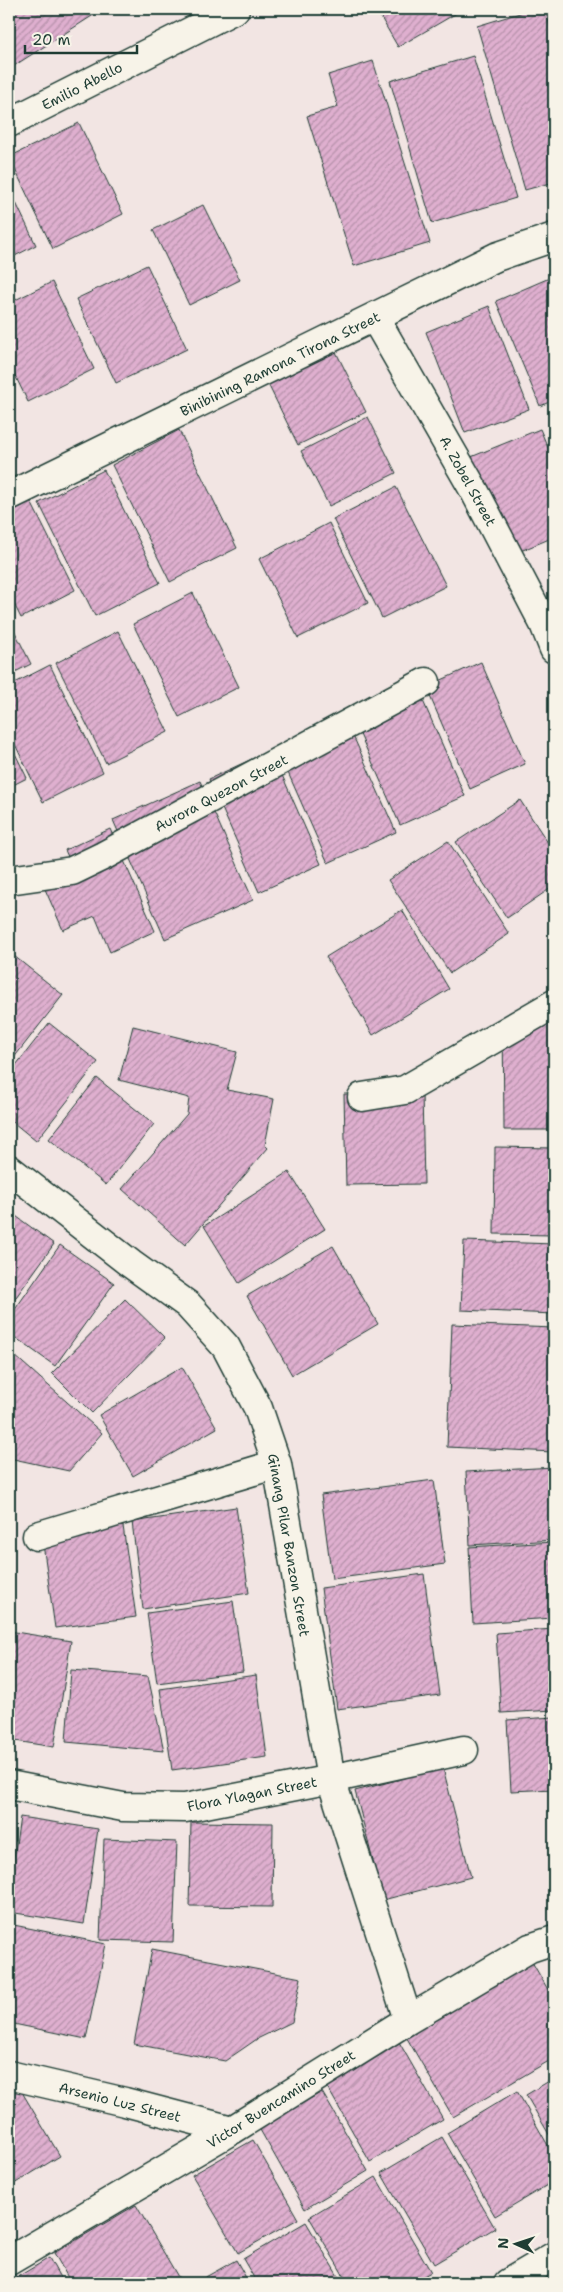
<svg xmlns="http://www.w3.org/2000/svg" width="563" height="2292" viewBox="0 0 563 2292" font-family="'Shantell Sans',sans-serif">
<style>
.building{fill:url(#building-hatch);stroke:#1f3d34}
.lines{fill:none;stroke-linecap:round;stroke-linejoin:round}
.minor-casing{stroke:#1f3d34;stroke-width:31}
.minor{stroke:#f7f3e8;stroke-width:28}
.labels{text-anchor:middle;stroke-width:4.5;stroke-linejoin:round;paint-order:stroke}
.street-label{font-size:14px;fill:#1f3d34;stroke:#f7f3e8}
</style>
<defs>
<pattern id="building-hatch" width="6" height="6" patternUnits="userSpaceOnUse" patternTransform="scale(1.25)"><rect width="6" height="6" fill="#dfafcf"/><path d="M-1 1l2-2M0 6l6-6M5 7l2-2" fill="none" stroke="#b490a9"/></pattern>
</defs>
<rect width="100%" height="100%" fill="#f2e5e3"/>
<filter id="ink" filterUnits="userSpaceOnUse"><feTurbulence type="fractalNoise" baseFrequency=".02" numOctaves="2"/><feDisplacementMap in="SourceGraphic" scale="10" xChannelSelector="R" yChannelSelector="G"/><feConvolveMatrix kernelMatrix="1 2 1 2 8 2 1 2 1" color-interpolation-filters="sRGB"/></filter>
<g filter="url(#ink)">
<path class="building" d="M9,9H103L9,69Z
M376,9H461L462,10L398,47Z
M533,9H545L554,41V182L525,190L477,26Z
M473,56L516,198L432,223L390,81Z
M373,61L430,243L354,266L307,116L338,107L328,75Z
M79,123L123,214L53,249L9,157Z
M9,188L36,245L9,259Z
M203,205L240,280L189,305L153,230Z
M147,265L187,349L116,383L76,299Z
M554,276V400L540,406L496,301Z
M52,282L94,369L28,402L9,363V303Z
M489,306L529,409L465,433L426,332Z
M333,346L366,412L298,445L266,380Z
M368,417L396,473L329,506L301,451Z
M540,429L554,462V537L511,555L471,457Z
M179,430L237,548L170,582L112,465Z
M104,470L160,583L95,616L39,503Z
M396,487L446,586L382,618L333,519Z
M30,500L75,590L21,618L9,594V510Z
M329,523L368,603L298,638L259,559Z
M193,593L239,687L179,717L133,624Z
M9,620L31,664L9,675Z
M118,631L168,732L106,763L56,663Z
M481,662L525,764L470,789L426,687Z
M50,665L103,772L43,802L9,732V686Z
M416,685L465,796L400,825L351,714Z
M346,720L396,832L328,863L278,750Z
M9,741L27,778L9,787Z
M271,750L321,864L259,892L209,779Z
M200,781L253,900L165,939L113,820Z
M520,800L554,852V886L507,918L456,842Z
M110,829L155,931L110,952L95,916L63,930L41,880L72,866L65,850Z
M448,841L509,934L450,973L388,880Z
M402,910L449,989L373,1035L326,957Z
M9,952L63,995L9,1064Z
M554,1017V1130H504L503,1018Z
M49,1023L98,1062L36,1141L9,1119V1074Z
M133,1026L237,1052L227,1090L274,1099L265,1145L268,1148L185,1245L122,1189L187,1114L189,1098L119,1080Z
M97,1078L154,1124L106,1185L49,1139Z
M422,1093L424,1184L346,1185L344,1094Z
M495,1147L554,1148V1235L494,1234Z
M289,1172L325,1229L239,1283L204,1226Z
M9,1211L54,1244L9,1307Z
M464,1241L554,1244V1314L461,1310Z
M60,1245L114,1283L55,1366L9,1333V1318Z
M333,1246L378,1324L292,1375L247,1296Z
M125,1299L165,1338L92,1413L52,1373Z
M452,1324L554,1328V1452L447,1447Z
M14,1355L102,1433L69,1471L9,1458V1360Z
M182,1367L217,1428L133,1476L99,1415Z
M554,1467V1540L470,1545L466,1472Z
M434,1480L445,1564L332,1579L321,1495Z
M236,1507L249,1593L143,1609L132,1522Z
M123,1526L136,1617L55,1628L42,1537Z
M554,1542V1618L473,1623L469,1547Z
M424,1574L440,1695L337,1709L321,1588Z
M233,1601L243,1672L157,1683L147,1613Z
M554,1629V1710L501,1713L496,1633Z
M9,1631L71,1641L54,1747L9,1740Z
M71,1670L148,1676L164,1751L66,1742Z
M256,1675L267,1757L172,1770L160,1689Z
M554,1717V1789L511,1791L507,1720Z
M443,1768L471,1877L383,1900L355,1791Z
M20,1817L98,1829L84,1924L9,1912V1892Z
M191,1822L273,1823L272,1907L189,1906Z
M104,1839L177,1842L173,1942L100,1940Z
M9,1924L106,1944L86,2039L9,2023Z
M152,1949L301,1978L292,2022L257,2039L225,2061L134,2044Z
M528,1955L554,2000V2058L453,2117L401,2028Z
M399,2042L443,2119L370,2162L326,2085Z
M13,2077L60,2156L9,2187V2079Z
M554,2078V2143L526,2095Z
M517,2091L554,2156V2181L495,2216L447,2133Z
M322,2092L368,2171L305,2209L259,2128Z
M442,2137L495,2228L434,2264L381,2173Z
M253,2140L298,2219L238,2253L192,2175Z
M376,2177L431,2272L411,2283H348L309,2217Z
M136,2205L181,2282L71,2283L54,2253Z
M306,2222L342,2283H257L243,2259Z
M49,2258L63,2283H9V2282Z
M236,2260L249,2283H195Z"/>
<g class="lines">
<g class="minor-casing">
<path id="minor" d="M9,123L235,9
M375,318L475,492L544,624L554,649
M9,496L496,257L554,237
M9,880L72,871L103,856L426,682
M362,1097L405,1090L554,1004
M9,1169L131,1264L188,1305L226,1347L258,1408L277,1464L331,1779L408,2020
M37,1536L277,1464
M9,1785L123,1807L185,1808L331,1779L464,1750
M9,2075L125,2102L232,2130
M9,2261L232,2130L408,2020L530,1948L554,1940
M508,2283L554,2256"/>
</g>
<use href="#minor" class="minor"/>
</g>
</g>
<g class="labels">
<g class="street-label">
<text transform="translate(82 86) rotate(-27)" y="5">Emilio Abello</text>
<text transform="translate(280 364) rotate(-26)" y="5">Binibining Ramona Tirona Street</text>
<text transform="translate(468 481) rotate(61)" y="5">A. Zobel Street</text>
<text transform="translate(221 793) rotate(-28)" y="5">Aurora Quezon Street</text>
<text transform="translate(289 1545) rotate(80)" y="5">Ginang Pilar Banzon Street</text>
<text transform="translate(252 1794) rotate(-11)" y="5">Flora Ylagan Street</text>
<text transform="translate(281 2099) rotate(-32)" y="5">Victor Buencamino Street</text>
<text transform="translate(120 2102) rotate(14)" y="5">Arsenio Luz Street</text>
</g>
</g>
<rect width="563" height="2292" fill="none" stroke="#f7f3e8" stroke-width="30"/>
<rect x="15" y="15" width="533" height="2262" fill="none" stroke="#1f3d34" stroke-width="2" filter="url(#ink)"/>
<g transform="translate(516 2244) rotate(273)" stroke="#f7f3e8" stroke-width="4" paint-order="stroke">
<path d="M0-4L9 19L0 12L-9 19Z" fill="#1f3d34"/>
<text y="-8" font-size="14" font-weight="bold" text-anchor="middle" fill="#1f3d34">N</text>
</g>
<path d="M25 45v8h112v-8" fill="none" stroke="#1f3d34" stroke-width="2.5"/>
<text x="32" y="45" font-size="15" fill="#1f3d34" stroke="#f7f3e8" stroke-width="4" paint-order="stroke">20 m</text>
</svg>
